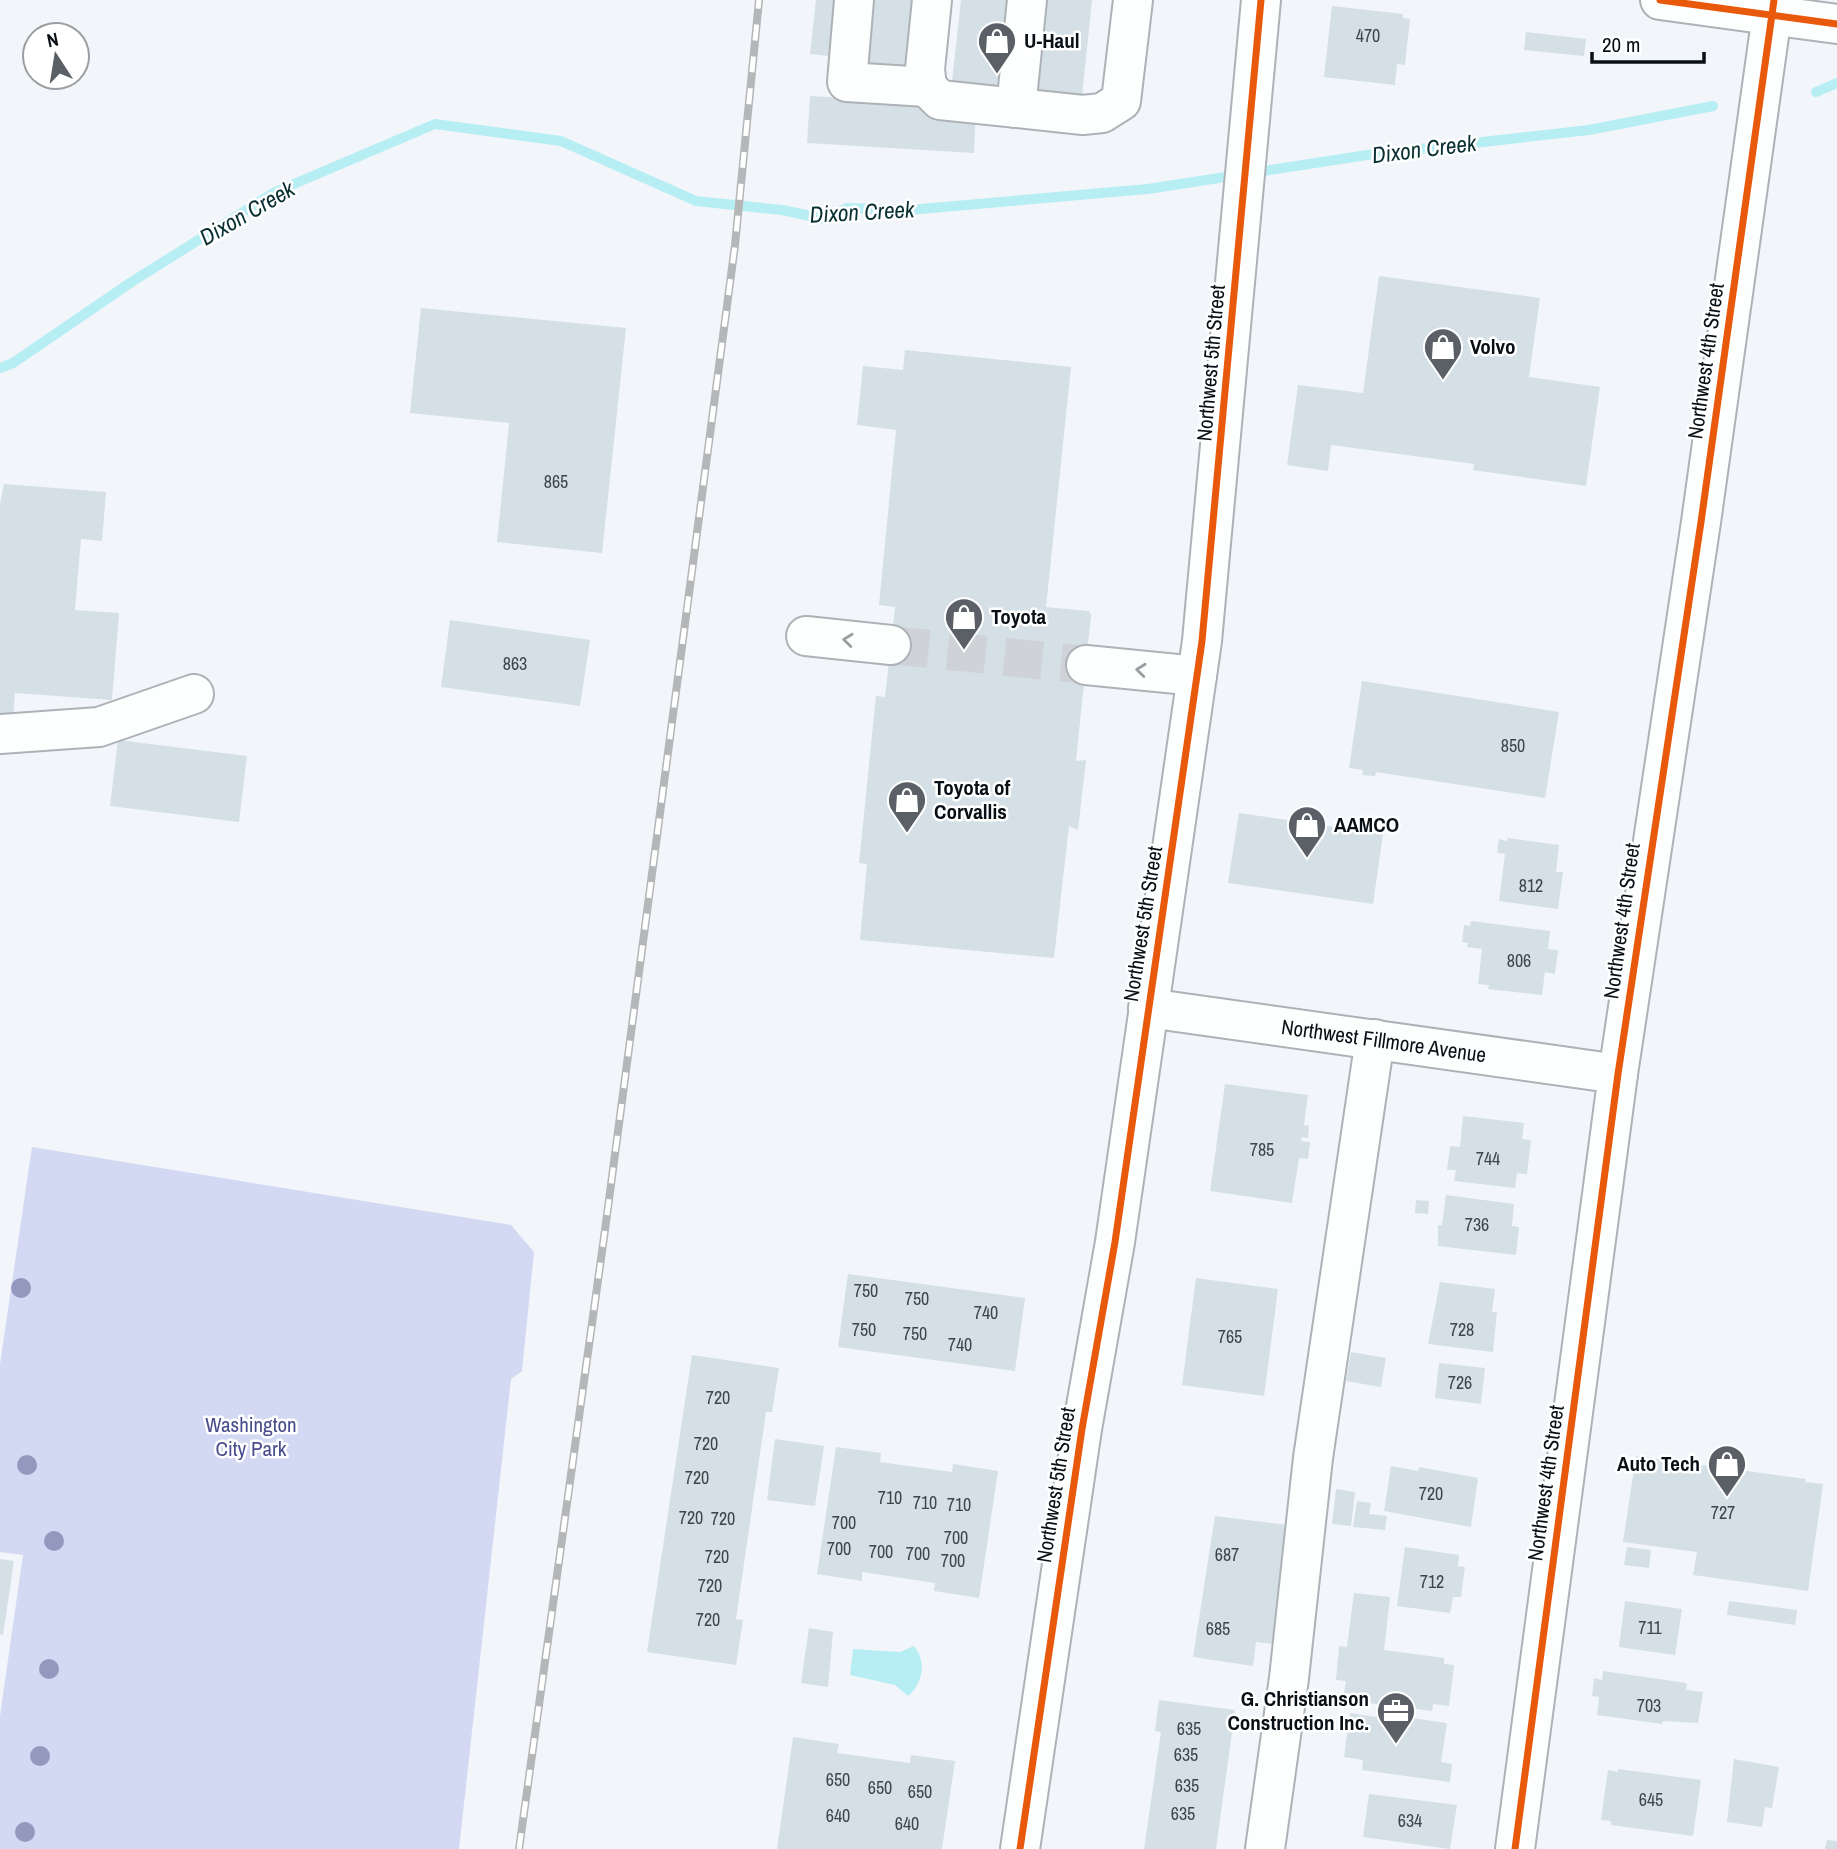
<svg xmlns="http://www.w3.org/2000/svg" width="1837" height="1849" viewBox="0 0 1837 1849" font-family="'Archivo Narrow',sans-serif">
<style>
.green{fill:#d3d8f3}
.water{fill:#b7eef3}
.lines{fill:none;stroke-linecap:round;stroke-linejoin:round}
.stream{stroke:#b7eef3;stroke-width:10}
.building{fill:#d4e0e5}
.minor-tunnel{stroke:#cfd3d8;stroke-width:38;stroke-dasharray:38 19;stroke-linecap:butt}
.minor-casing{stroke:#adb2b7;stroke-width:42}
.highway-casing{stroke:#adb2b7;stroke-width:42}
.minor{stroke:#fdfefe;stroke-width:38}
.highway{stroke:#fdfefe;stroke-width:38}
.rail-casing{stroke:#b5b6b7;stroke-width:8}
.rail{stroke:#fff;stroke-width:5;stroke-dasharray:16;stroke-linecap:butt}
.cycleway-casing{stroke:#fff;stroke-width:11}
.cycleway{stroke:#e8590c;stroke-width:7}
.tree{fill:#9498be}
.oneway{stroke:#9b9ea1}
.labels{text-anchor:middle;stroke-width:5;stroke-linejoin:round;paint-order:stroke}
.number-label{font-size:18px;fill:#3d464b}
.poi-label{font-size:21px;font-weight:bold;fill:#080f15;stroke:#fff;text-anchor:start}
.street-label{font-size:21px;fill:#080f15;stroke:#fff}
.park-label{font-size:21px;fill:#474c8c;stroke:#fff}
.water-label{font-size:23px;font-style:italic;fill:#082f32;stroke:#fff}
</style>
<rect width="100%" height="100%" fill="#f2f6fa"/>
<path class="green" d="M32,1147L511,1225L534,1252L522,1371L511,1379L459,1849H0V1716L23,1555L0,1552V1364Z"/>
<path class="water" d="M914,1646C927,1662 923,1683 908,1696L895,1685L850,1675L853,1649L900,1652Z"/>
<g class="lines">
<path class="stream" d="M1816,92L1837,83
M0,368L13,363L133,281L275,192L435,124L561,141L696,201L782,210L824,219L847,208L909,210L1148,189L1367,155L1589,130L1713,106"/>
</g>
<path class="building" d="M816,0H835L829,56L810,54Z
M874,0H919L911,79L867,74Z
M961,0H1007L998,87L952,82Z
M1047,0H1092L1082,96L1037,91Z
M1332,6L1403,14V18L1410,19L1405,65L1397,64L1395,85L1324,77Z
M1526,32L1586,39L1584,56L1524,50Z
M810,96L976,105L974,153L807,143Z
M1379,276L1540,298L1529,377L1600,387L1586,486L1473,470L1474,464L1331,445L1328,471L1287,465L1298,385L1363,393Z
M421,308L626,328L602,553L497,542L509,423L410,413Z
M905,350L1071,367L1046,607L1089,611L1091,615L1076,761L1086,760L1078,830L1069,826L1054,958L860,940L867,864L859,863L876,696L885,697L895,607L879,605L896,430L857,425L863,366L903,370Z
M4,484L106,492L102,541L81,539L75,610L119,613L112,700L15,693L13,717L0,715V504Z
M450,620L590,640L580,706L441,687Z
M1362,681L1559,712L1545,798L1376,772L1375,776L1362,775L1363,770L1349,768Z
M118,740L247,756L239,822L110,806Z
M1239,813L1383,834L1373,904L1228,883Z
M1508,838L1559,845L1556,872H1563L1558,909L1499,901L1505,854L1497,853L1499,839L1507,841Z
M1471,921L1550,931L1548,949L1558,950L1555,974L1545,972L1542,995L1488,989L1489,985L1478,984L1482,949L1467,947L1468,943L1462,942L1464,925L1470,926Z
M1225,1084L1308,1095L1304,1125L1309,1126L1308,1138L1302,1137L1301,1141L1310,1142L1308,1159L1299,1158L1292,1203L1210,1191Z
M1463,1116L1524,1123L1522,1139L1531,1140L1527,1174L1517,1173L1515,1188L1454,1181L1456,1170H1447L1450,1146L1460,1147Z
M1446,1195L1514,1204L1512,1226L1519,1227L1516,1255L1438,1246V1225H1442Z
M1416,1200L1429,1201L1428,1214L1415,1213Z
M848,1274L1025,1298L1015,1371L838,1347Z
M1196,1278L1278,1289L1264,1396L1182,1385Z
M1440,1282L1495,1289L1492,1312H1497L1493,1352L1428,1344Z
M1351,1352L1386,1358L1381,1387L1346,1381Z
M692,1355L779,1368L772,1412H766L736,1619L743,1620L736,1665L647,1652Z
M1439,1363L1485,1368L1481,1404L1435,1398Z
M775,1439L824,1446L815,1506L767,1500Z
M836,1447L881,1453L880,1462L952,1472L953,1464L998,1471L979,1598L934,1591L935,1583L862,1572V1581L817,1574Z
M1636,1456L1806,1479L1805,1482L1823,1484L1808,1591L1693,1575L1697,1552L1623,1542Z
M1391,1466L1418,1471L1419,1467L1478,1478L1471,1527L1384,1511Z
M1336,1489L1355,1492L1351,1526L1332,1524Z
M1357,1501L1371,1503L1369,1514L1387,1516L1385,1530L1353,1527Z
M1215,1516L1288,1525L1272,1644L1256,1642L1253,1666L1193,1657Z
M1405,1547L1459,1555L1458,1566L1465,1567L1461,1597H1453L1450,1613L1397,1606Z
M1627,1547L1651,1550L1649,1568L1624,1565Z
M0,1559L14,1561L3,1635L0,1634Z
M1354,1593L1390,1597L1384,1650L1444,1658V1664L1454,1665L1449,1706L1433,1704L1432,1711L1368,1703L1369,1696L1344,1693L1346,1681L1336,1680L1339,1646L1347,1647Z
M1625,1601L1682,1609L1675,1655L1619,1647Z
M1729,1601L1797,1610L1795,1625L1727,1615Z
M809,1628L833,1632L828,1687L801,1683Z
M1603,1671L1687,1683L1686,1690L1703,1692L1698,1723L1663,1721L1662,1724L1597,1715L1599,1697L1592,1696L1594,1678L1602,1680Z
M1159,1700L1235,1710L1216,1849H1144L1161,1732L1155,1731Z
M1350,1713L1376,1717L1377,1713L1447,1723L1441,1762L1452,1764L1450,1782L1362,1770L1363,1760L1344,1757Z
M793,1737L839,1744L837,1753L910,1763L911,1755L955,1761L942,1849H777Z
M1734,1759L1779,1767L1772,1808L1765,1807L1762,1827L1727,1822Z
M1618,1769L1701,1780L1693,1836L1611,1825V1821L1601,1820L1608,1770L1618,1772Z
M1369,1794L1457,1805L1450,1849L1363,1837Z
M1827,1840L1837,1841V1849H1825Z"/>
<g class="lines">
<path class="minor-tunnel" d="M891,645L1086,665"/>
<g class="minor-casing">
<g id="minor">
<path d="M854,0L847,82L927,87"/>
<path d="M932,0L925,69L927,87L940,100L1083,115L1102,113L1121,101L1133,0"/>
<path d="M1660,0L1837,24"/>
<path d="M1016,108L1027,0"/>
<path d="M806,636L891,645"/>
<path d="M1086,665L1197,676"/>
<path d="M0,734L99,727L194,694"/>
<path id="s1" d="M1148,1008L1618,1074"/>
<path d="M1020,1849L1082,1429L1115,1242L1202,641L1261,0"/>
<path d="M1265,1849L1289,1678L1313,1458L1375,1039"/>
</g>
</g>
<g class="highway-casing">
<path id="highway" d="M1515,1849L1618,1074L1701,522L1774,0"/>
</g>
<use href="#minor" class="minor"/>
<use href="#highway" class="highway"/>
<g class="rail-casing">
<path id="rail" d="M519,1849L605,1230L735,245L759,0"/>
</g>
<use href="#rail" class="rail"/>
<g class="cycleway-casing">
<path id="cycleway" d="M1660,0L1837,24
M1020,1849L1082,1429L1115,1242L1202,641L1261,0
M1515,1849L1618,1074L1701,522L1774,0"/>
</g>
<use href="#cycleway" class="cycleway"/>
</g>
<g class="tree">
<circle cx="21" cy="1288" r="10"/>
<circle cx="27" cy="1465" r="10"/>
<circle cx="54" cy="1541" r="10"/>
<circle cx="49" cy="1669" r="10"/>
<circle cx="40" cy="1756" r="10"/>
<circle cx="25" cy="1832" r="10"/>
</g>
<defs><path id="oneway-chevron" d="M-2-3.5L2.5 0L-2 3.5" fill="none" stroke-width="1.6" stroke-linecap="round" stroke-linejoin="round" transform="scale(1.75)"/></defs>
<g class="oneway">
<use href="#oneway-chevron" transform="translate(848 640) rotate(-174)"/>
<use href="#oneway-chevron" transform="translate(1141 670) rotate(-174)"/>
</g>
<defs>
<g id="shop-pin" transform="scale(2.0125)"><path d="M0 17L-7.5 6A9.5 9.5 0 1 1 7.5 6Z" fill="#5a6065" stroke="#fff"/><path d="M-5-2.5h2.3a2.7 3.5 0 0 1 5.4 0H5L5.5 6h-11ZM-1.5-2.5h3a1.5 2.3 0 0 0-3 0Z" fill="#fff"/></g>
<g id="office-pin" transform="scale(2.0125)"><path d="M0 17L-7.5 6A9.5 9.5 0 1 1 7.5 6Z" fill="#5a6065" stroke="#fff"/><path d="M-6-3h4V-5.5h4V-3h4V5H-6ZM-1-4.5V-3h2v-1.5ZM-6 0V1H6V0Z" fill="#fff"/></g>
</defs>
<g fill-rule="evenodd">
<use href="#shop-pin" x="997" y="41"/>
<use href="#shop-pin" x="1443" y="347"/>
<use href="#shop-pin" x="964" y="617"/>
<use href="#shop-pin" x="907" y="800"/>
<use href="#shop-pin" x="1307" y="825"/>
<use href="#shop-pin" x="1727" y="1464"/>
<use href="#office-pin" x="1396" y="1711"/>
</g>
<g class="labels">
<g class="number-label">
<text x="1368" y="42">470</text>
<text x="556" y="488">865</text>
<text x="515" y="670">863</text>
<text x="1513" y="752">850</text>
<text x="1531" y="892">812</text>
<text x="1519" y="967">806</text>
<text x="1262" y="1156">785</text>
<text x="1488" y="1165">744</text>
<text x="1477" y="1231">736</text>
<text x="866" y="1297">750</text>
<text x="917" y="1305">750</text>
<text x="986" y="1319">740</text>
<text x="864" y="1336">750</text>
<text x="1462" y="1336">728</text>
<text x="915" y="1340">750</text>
<text x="1230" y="1343">765</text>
<text x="960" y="1351">740</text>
<text x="1460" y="1389">726</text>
<text x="718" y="1404">720</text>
<text x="706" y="1450">720</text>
<text x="697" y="1484">720</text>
<text x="1431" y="1500">720</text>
<text x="890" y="1504">710</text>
<text x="925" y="1509">710</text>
<text x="959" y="1511">710</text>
<text x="1723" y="1519">727</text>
<text x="691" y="1524">720</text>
<text x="723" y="1525">720</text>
<text x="844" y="1529">700</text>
<text x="956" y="1544">700</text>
<text x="839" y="1555">700</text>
<text x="881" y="1558">700</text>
<text x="918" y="1560">700</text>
<text x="1227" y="1561">687</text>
<text x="717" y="1563">720</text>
<text x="953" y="1567">700</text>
<text x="1432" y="1588">712</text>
<text x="710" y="1592">720</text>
<text x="708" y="1626">720</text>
<text x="1650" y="1634">711</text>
<text x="1218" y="1635">685</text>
<text x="1649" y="1712">703</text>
<text x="1189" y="1735">635</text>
<text x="1186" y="1761">635</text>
<text x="838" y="1786">650</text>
<text x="1187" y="1792">635</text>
<text x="880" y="1794">650</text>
<text x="920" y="1798">650</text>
<text x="1651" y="1806">645</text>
<text x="1183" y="1820">635</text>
<text x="838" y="1822">640</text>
<text x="1410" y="1827">634</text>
<text x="907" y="1830">640</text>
</g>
<g class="poi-label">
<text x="1024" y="48">U-Haul</text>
<text x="1470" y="354">Volvo</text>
<text x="991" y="624">Toyota</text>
<text x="934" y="795">Toyota of<tspan x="934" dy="24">Corvallis</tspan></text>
<text x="1334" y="832">AAMCO</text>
<text x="1700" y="1471" text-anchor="end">Auto Tech</text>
<text x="1369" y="1706" text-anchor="end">G. Christianson<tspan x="1369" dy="24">Construction Inc.</tspan></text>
</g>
<g class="street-label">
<text transform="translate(1706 361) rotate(-82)" y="7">Northwest 4th Street</text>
<text transform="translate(1211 363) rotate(-85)" y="7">Northwest 5th Street</text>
<text transform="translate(1622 921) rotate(-82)" y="7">Northwest 4th Street</text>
<text transform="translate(1143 924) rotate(-81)" y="7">Northwest 5th Street</text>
<text dy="7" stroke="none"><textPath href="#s1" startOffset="238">Northwest Fillmore Avenue</textPath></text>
<text transform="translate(1546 1483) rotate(-82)" y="7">Northwest 4th Street</text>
<text transform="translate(1056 1485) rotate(-81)" y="7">Northwest 5th Street</text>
</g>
<g class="park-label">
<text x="251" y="1432">Washington<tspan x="251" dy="24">City Park</tspan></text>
</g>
<g class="water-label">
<text transform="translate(1424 149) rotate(-7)" y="8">Dixon Creek</text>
<text transform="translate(862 212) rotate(-3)" y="8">Dixon Creek</text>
<text transform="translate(247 213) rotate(-30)" y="8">Dixon Creek</text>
</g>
</g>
<g transform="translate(56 56) rotate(348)"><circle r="33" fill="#ffffff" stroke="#9c9fa1" stroke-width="2"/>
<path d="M0-5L12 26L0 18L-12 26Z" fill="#5a6065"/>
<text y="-10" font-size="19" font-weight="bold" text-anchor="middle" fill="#080f15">N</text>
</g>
<path d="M1592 52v10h112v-10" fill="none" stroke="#080f15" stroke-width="3.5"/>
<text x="1602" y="52" font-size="21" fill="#080f15" stroke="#ffffff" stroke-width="5" paint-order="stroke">20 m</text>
</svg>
